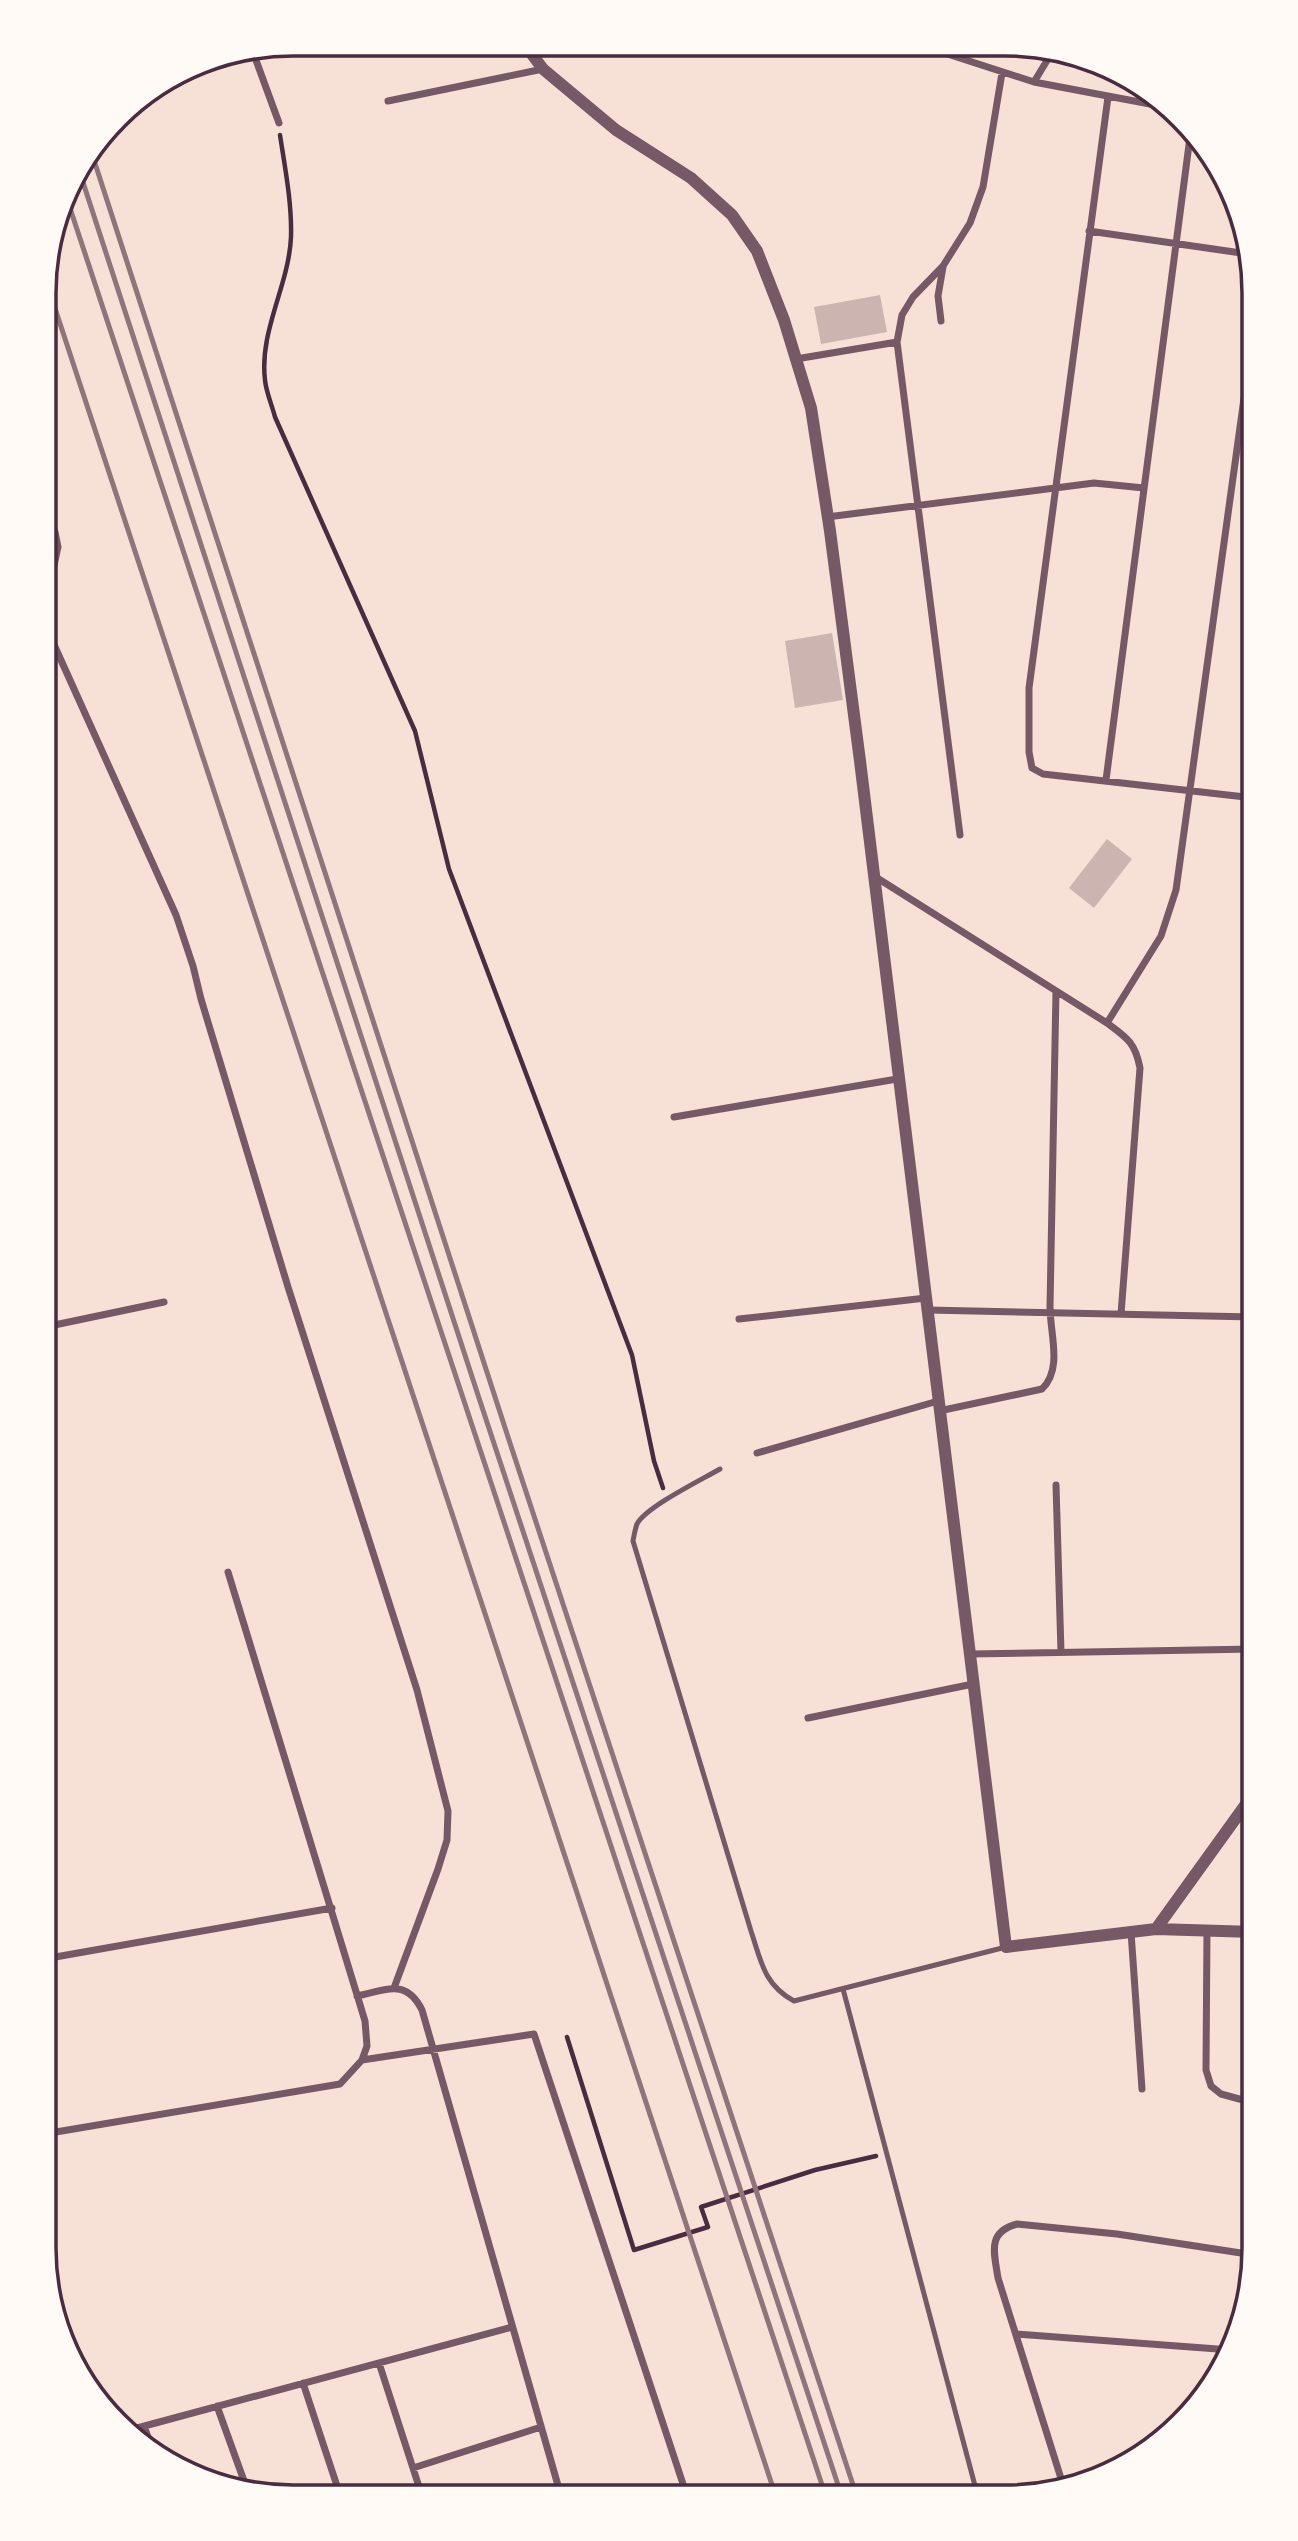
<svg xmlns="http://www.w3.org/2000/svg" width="1298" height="2541" viewBox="0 0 1298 2541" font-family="'PT Sans Narrow',sans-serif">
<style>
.building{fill:#ccb4b1}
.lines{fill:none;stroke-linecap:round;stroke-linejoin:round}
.path{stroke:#4a2c40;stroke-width:4.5}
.service{stroke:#755966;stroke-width:5}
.minor{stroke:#755966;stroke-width:7}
.tertiary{stroke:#755966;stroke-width:12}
.rail{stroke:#8f747c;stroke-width:5}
.rim{fill:none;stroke:#4a2c40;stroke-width:3.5}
</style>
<rect width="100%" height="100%" fill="#f7e1d7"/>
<path class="building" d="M880,295L887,332L821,344L814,307Z
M832,633L843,700L795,708L785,641Z
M1107,839L1132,859L1094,908L1069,888Z"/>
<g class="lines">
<path class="path" d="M280,135C285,168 292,203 291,237C289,285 259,331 265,380C266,392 272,405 275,417L415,731L449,869L632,1355L654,1461L663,1488
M567,2037L634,2250L708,2227L701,2207L815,2170L876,2156"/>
<path class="service" d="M45,612L59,547L56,532L46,503
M720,1469C701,1480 646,1507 637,1524C635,1529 634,1536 633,1541L751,1931C761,1961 764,1985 794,2001L1006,1947
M843,1989L978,2497"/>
<path class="minor" d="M929,48L1034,82L1171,108
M253,52L279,123
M1034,82L1054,49
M1108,97L1029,688V752L1032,768L1043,774L1254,798
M388,101L543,69
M1089,231L1248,254
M941,321L938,296L943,267
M796,359L897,342
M827,517L1094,483L1144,488
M45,633L51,638L176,915L193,966L201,999L288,1287L417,1690L448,1811L447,1840L438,1869L394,1988
M1106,780L1190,137
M960,835L897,342L902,315L913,297L943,266L970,223L983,187L1002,73
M874,876L1107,1023C1127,1038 1135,1042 1140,1068L1121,1314
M1107,1023L1161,936L1176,890L1254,326
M674,1117L897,1079
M928,1310L1254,1317
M739,1319L926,1298
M45,1327L164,1302
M939,1411L1042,1389C1063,1369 1050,1334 1050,1307C1052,1202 1054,1096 1056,991
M757,1453L938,1401
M1056,1485L1061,1652
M970,1654L1254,1649
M808,1718L973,1684
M1207,1929L1206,2070L1211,2086L1221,2094L1254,2103
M1131,1932L1142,2089
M44,1959L332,1908
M357,1996C386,1990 406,1978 422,2010L561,2496
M362,2060L534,2034L687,2496
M44,2134L340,2084L362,2060L367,2046L365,2021L228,1572
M1016,2334L1231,2350
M379,2363L422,2496
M303,2383L340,2495
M217,2406L248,2492
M144,2426L153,2451
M126,2431L512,2327
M413,2468L541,2427
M1064,2488L998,2278C994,2252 987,2232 1017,2224L1117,2234L1254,2255"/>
<path class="tertiary" d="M525,45L543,69L616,130L691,178L732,215L757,251L784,320L811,408L830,531L860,761L1006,1947L1156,1929L1254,1932
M1156,1929L1254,1793"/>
<path class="rail" d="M92,154L508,1437L857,2497
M79,170L477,1392L842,2497
M66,196L826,2497
M46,281L776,2497"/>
</g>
<path d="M0 0H1298V2541H0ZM293 56H1005A237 237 0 0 1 1242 293V2248A237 237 0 0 1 1005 2485H293A237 237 0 0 1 56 2248V293A237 237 0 0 1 293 56Z" fill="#fffaf5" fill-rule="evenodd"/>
<path class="rim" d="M293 56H1005A237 237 0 0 1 1242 293V2248A237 237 0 0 1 1005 2485H293A237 237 0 0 1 56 2248V293A237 237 0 0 1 293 56Z"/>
</svg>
